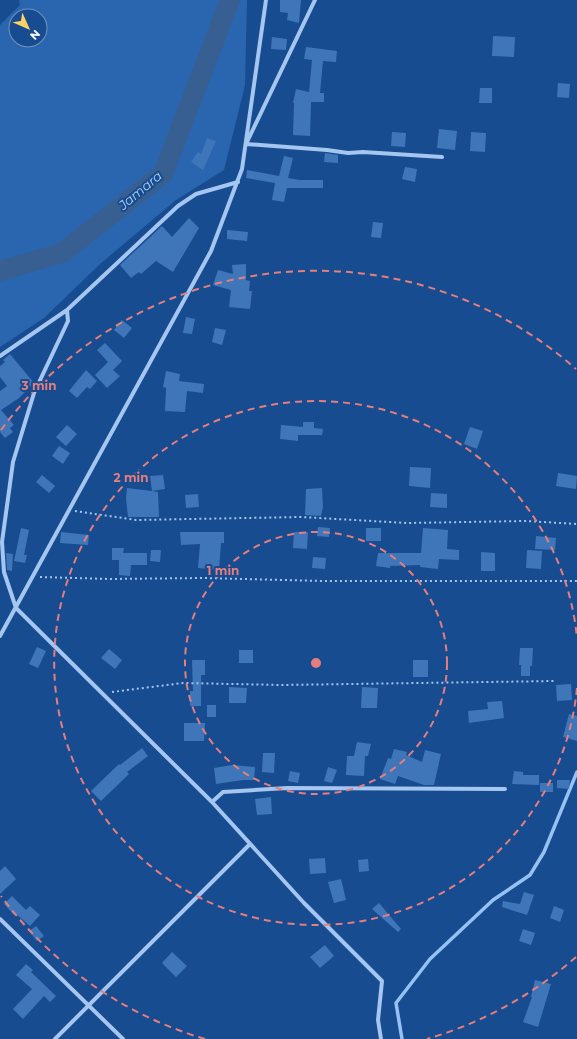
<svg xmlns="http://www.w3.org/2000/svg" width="577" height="1039" viewBox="0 0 577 1039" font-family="Montserrat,sans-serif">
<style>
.green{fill:#2966af;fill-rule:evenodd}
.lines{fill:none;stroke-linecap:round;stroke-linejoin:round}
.stream{stroke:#96c1f3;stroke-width:3.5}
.river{stroke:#385f91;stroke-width:20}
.building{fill:#3f76b9}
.path{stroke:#a4c6f0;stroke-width:2;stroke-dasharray:2 3;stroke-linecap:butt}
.street{stroke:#a4c6f0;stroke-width:4}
.ring{fill:none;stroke:#e67e7e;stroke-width:2;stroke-dasharray:7 5}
.labels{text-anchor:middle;stroke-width:4;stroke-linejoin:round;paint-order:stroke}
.water-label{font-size:13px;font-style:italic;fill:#b0d1f7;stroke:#174c90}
.centre{fill:#e67e7e;stroke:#174c90;stroke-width:2}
.ring-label{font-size:12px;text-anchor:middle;font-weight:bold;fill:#e67e7e;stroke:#174c90;stroke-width:4;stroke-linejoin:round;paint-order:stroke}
</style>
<rect width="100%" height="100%" fill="#174c90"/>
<path class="green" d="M19,0H247L245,85L224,170L176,200L100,264L44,318L0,347V25L20,5ZM16,16H40V40H16Z"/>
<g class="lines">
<path class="stream" d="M402,1039L396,1003L430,959L493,900L530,875L544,852L577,772"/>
<path class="river" d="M0,271L62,253L163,174L230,0"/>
</g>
<path class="building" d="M280,0H301L299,23L287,20L288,13L280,12Z
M493,36L515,37L514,57L492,56Z
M272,37L287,39L286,50L271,49Z
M306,47L337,51L336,62L323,61L320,93H324V102H311L310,136L293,135L294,103H293L296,89L309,92L312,60L304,59Z
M558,83L570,84L569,98L557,97Z
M480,88H492V103H479Z
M439,129L457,131L455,150L437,148Z
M392,132L406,133L405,147L391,146Z
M471,132L486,133L485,152L470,151Z
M207,138L216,141L203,170L191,162L198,152L201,154Z
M325,153L338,155V163L324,162Z
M284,156L293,158L288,178L300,180H323V188H287L284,202L272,200L275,183L246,178L247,170L279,176Z
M405,167L417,169L415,182L402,179Z
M189,218L199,228L173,272L156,261L141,274L139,272L131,278L120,265L162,226L172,237Z
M373,222L383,223L381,238L371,237Z
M227,230L248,232L247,241L227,239Z
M246,264V280L250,281L249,291H252L250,309L229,307L231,290L213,285L218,270L233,274L232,265Z
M186,317L195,319L192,334L183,333Z
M122,320L132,328L124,338L114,330Z
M215,328L226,330L222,345L212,342Z
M105,343L122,361L113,370L120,376L107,388L95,375L108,362L97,350Z
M10,354L34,383L19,398L1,410L14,425L10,428L13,432L5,438L0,432V391L7,386L0,377V366L5,362L3,360Z
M86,370L97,381L90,389L87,387L77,398L69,391Z
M166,371L180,374L179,381L204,384L203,393L187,391L185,412L165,411L166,388L163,387Z
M303,422H314V428L323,429L322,435H298V441L280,439L281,425L303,427Z
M67,425L77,434L66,446L56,437Z
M470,427L483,431L477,449L464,444Z
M59,446L70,453L63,464L52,456Z
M410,467L431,468L430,488L409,486Z
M558,473L577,476L576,489L556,486Z
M42,475L55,486L49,493L36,482Z
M163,475L165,489L152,491L158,492L159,517H128L126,499L127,488L152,491L150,476Z
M322,488L323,507L321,516L305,515L306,489Z
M431,493L447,494V508L430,507Z
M198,494L199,507L186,508L185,495Z
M318,527L330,528L329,537L317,536Z
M21,528L29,530L24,555H27L25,563L14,561Z
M366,528H381V541H366Z
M423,528L448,530L447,549L459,550V560L439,559L438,569L420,567V565L390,566V568L376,566L378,553H421Z
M61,532L89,535L88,545L60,543Z
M180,532H224V543H221L219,570L198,568L200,544L181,545Z
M294,532H308L307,549L293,548Z
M536,536L556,538L555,550L535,549Z
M112,548H124L123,553H147V565H131L130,576L119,575V560H112Z
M151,550H161L160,562L150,561Z
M527,550L542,551L541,569L526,568Z
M481,552L495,553V571H481Z
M6,553L13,554L12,571L7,570Z
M313,557L326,558L325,569L312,568Z
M37,647L46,651L38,668L29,664Z
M520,648H533L532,666H530V676H521V665H519Z
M109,649L122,660L115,669L101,658Z
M239,650H253V663H239Z
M192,660H205V675H201V706H190V691H193Z
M413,660H428V677H413Z
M571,684L572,700L557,701L556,685Z
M229,687L247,688L246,703H229Z
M362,687L378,688L377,708H361Z
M502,701L504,718L469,723L468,711L488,709L487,702Z
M207,705H216V717H207Z
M569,714L577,716V741L563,737Z
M184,723H205L204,741H184Z
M357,742L371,744L368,756H365L364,776L346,775L347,756H354Z
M142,748L148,756L127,772L129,774L101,801L91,791L119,764L120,765Z
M394,749L407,752L406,755L422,762L425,750L441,754L434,785H424L398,776L395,784L380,779L388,758L391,759Z
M263,753H275L274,773L262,772Z
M232,765L255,767L254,780H243L216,784L214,768Z
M328,767L337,770L332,783L324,781Z
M290,771L300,773L298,783L288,781Z
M514,771L523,772V775H539V785L512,784Z
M557,780H570L569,789L557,788Z
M540,783H553V792H540Z
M271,797L272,814L257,815L255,799Z
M325,858L326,873L310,874L309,859Z
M368,859L369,871L359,872L358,860Z
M5,866L16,879L0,894V871Z
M341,879L346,900L334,903L328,882Z
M524,892L534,895L527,915L502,907L503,901L520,904Z
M12,896L26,910L30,906L40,915L30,926L16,914L14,915L4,904Z
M379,903L401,929L398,932L372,909Z
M554,906L564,910L560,922L550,918Z
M36,926L44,936L37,941L29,931Z
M523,929L535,933L531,945L519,941Z
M325,945L334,956L320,968L310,957Z
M172,952L187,966L176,977L162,963Z
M26,964L33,970L31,972L56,996L50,1002L44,996L23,1019L13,1009L32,989L16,975Z
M535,980L551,984L538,1027L523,1022L532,997H531Z"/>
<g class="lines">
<path class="path" d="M75,511L136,520L301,517L407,523L526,521L577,524
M40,577L110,579L203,578L322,581H577
M112,692L183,683L282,685L554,681"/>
<path class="street" d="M315,0L246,144L327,150L348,153L363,152L442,157
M67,310L68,321L34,393L13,462L2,542L4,572L16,608L212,802L304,903L382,981L378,1020L381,1039
M0,356L67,310L178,206L196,194L238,182
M0,636L211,251L242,169L266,0
M212,802L223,792L287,788L505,789
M0,919L123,1039
M55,1039L250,844"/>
</g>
<g class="ring">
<circle cx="316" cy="663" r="131"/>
<path d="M577 688A262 262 0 1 1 577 638"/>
<path d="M576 957A392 392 0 0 1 427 1039M205 1039A392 392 0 0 1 1 896M1 430A392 392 0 0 1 576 369"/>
</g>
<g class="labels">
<g class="water-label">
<text transform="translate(140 190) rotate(-40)" y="5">Jamara</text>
</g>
</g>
<circle cx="316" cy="663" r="6" class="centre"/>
<g class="ring-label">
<text x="39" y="390">3 min</text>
<text x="131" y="482">2 min</text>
<text x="223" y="575">1 min</text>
</g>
<g transform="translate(28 28) rotate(135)"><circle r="19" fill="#174c90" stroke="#7494bc"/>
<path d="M0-3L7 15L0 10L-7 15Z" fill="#ffd163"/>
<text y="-6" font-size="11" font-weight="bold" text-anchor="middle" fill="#ffffff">N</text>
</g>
</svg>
